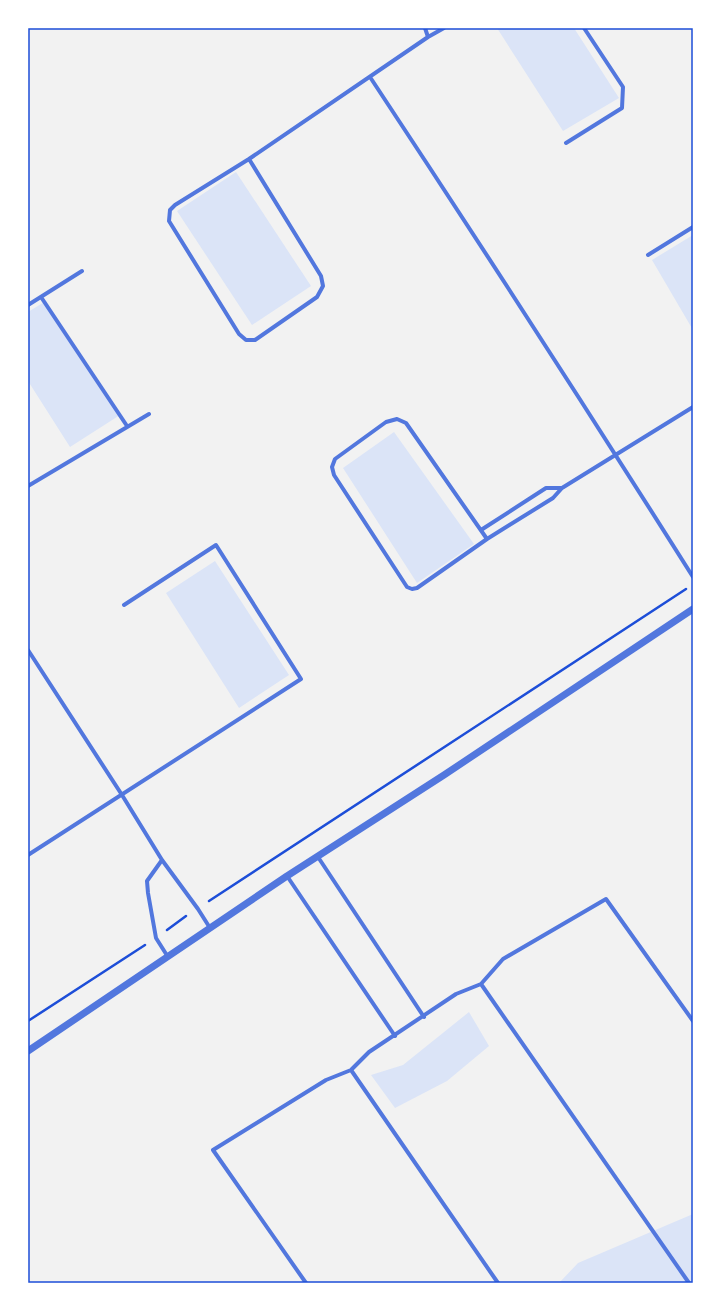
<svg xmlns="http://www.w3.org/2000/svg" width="721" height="1311" viewBox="0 0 721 1311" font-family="Karla,sans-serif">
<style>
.green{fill:#dbe4f7}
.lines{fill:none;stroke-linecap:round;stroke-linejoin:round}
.path{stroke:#1d4ed8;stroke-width:2.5}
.minor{stroke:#5277de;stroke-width:4}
.tertiary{stroke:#5277de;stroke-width:7}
.neatline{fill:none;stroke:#1d4ed8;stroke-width:1.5}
</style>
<rect width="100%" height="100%" fill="#f2f2f2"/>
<path class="green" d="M497,28H574L619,98L563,131Z
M236,172L311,286L252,325L177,211Z
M693,235V330L652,260Z
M46,301L120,415L70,447L28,381V312Z
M394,432L474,544L417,583L343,468Z
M215,561L289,675L239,708L166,593Z
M469,1012L489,1046L447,1081L395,1108L371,1075L403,1065Z
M693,1214V1283H559L578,1263Z"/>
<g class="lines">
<path class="path" d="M209,901L686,589
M167,930L186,916
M28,1021L145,945"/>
<path class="minor" d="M428,37L444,28
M370,77C479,242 587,409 693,577
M566,143L622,108L623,87L584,28
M249,159L321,276L323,286L317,297L255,340H246L239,334L169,221L170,210L175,205L249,159L428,37L425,28
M648,255L693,227
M41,297L127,426
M28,305L82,271
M28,486L149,414
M481,530L546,488H562
M487,539L406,423L397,419L386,422L335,459L332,467L334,475L407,587L412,589L417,588L487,539L553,498L562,488L693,407
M28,650L122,795L162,860L198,909L210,928
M28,855L301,679L216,545L124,605
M318,857L424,1017
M162,860L147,881L148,893L156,938L168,957
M287,876L395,1036
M481,984L689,1283
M351,1070L498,1283
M306,1283L213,1150L326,1080L351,1070L369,1052L456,994L481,984L503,959L606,899L693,1021"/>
<path class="tertiary" d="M28,1051L287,876L444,775L693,609"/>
</g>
<rect width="721" height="1311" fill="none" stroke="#ffffff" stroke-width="58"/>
<rect x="29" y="29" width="663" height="1253" class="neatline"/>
</svg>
